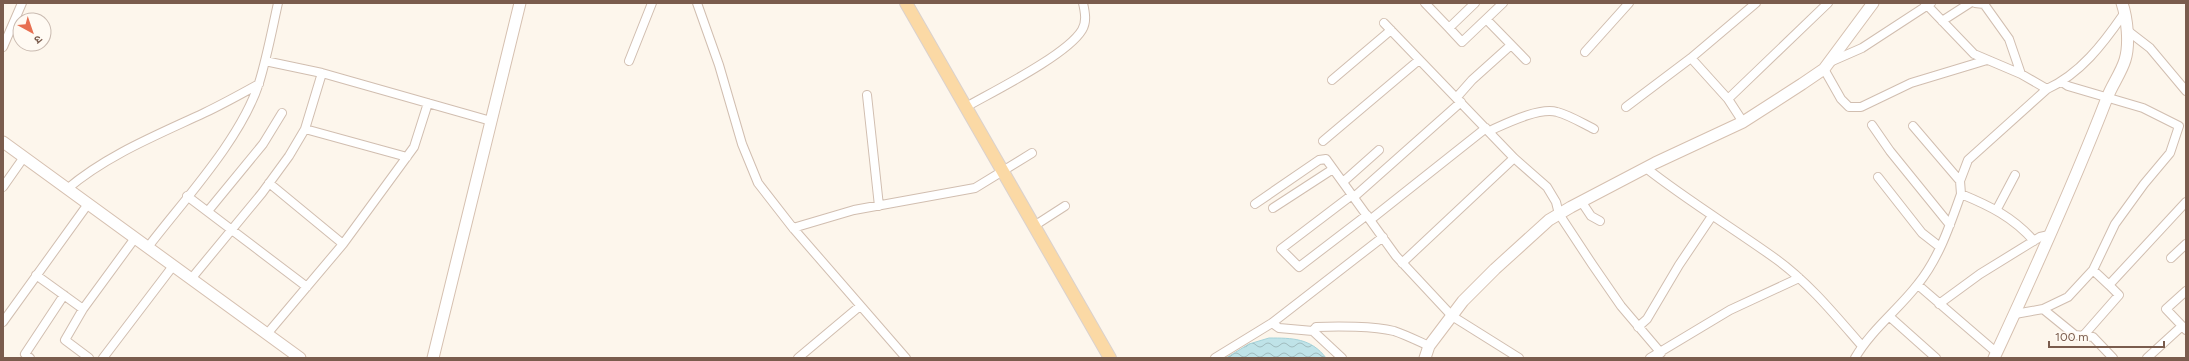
<svg xmlns="http://www.w3.org/2000/svg" width="2189" height="361" viewBox="0 0 2189 361" font-family="Figtree,'Noto Sans Devanagari',sans-serif">
<style>
.water{fill:url(#water-waves);stroke:#a5d3da}
.lines{fill:none;stroke-linecap:round;stroke-linejoin:round}
.minor-casing{stroke:#d1beb0;stroke-width:10}
.secondary-casing{stroke:#d6c0b0;stroke-width:13}
.primary-casing{stroke:#dad1cd;stroke-width:14}
.minor{stroke:#fff;stroke-width:8}
.secondary{stroke:#fff;stroke-width:11}
.primary{stroke:#fbd9a5;stroke-width:12}
</style>
<defs>
<pattern id="water-waves" width="16" height="10" patternUnits="userSpaceOnUse"><rect width="16" height="10" fill="#bfe3e8"/><path d="M0 5q4-4 8 0t8 0" fill="none" stroke="#a0bbbe"/></pattern>
</defs>
<rect width="100%" height="100%" fill="#fdf6ec"/>
<path class="water" d="M1269,338C1292,338 1311,338 1326,358H1226L1249,344Z"/>
<g class="lines">
<g class="minor-casing">
<path id="minor" d="M697,3L719,65L742,144L758,183L793,228L906,358
M1425,3L1449,28L1475,3
M1925,3L1974,54L2021,74L2047,89
M1975,3L1984,4L2009,39L2021,74
M1487,20L1526,60
M1942,21L1970,3
M1384,23L1514,158L1547,187L1556,202L1559,214L1592,264L1621,306L1661,353
M1449,28L1462,42L1503,3
M2128,31L2150,48L2186,91
M3,47L22,3
M1585,52L1629,3
M1691,58L1756,3
M265,61L322,73L491,121
M629,61L652,3
M1830,62L1862,48L1931,3
M1824,69L1841,99L1849,107H1861L1911,83L1987,60
M1332,80L1391,30
M867,95L879,206
M1457,97L1472,80L1511,45
M1728,99L1828,3
M966,107C994,91 1067,55 1082,30C1087,22 1085,12 1083,3
M1626,107L1691,58L1728,99L1743,122
M1872,125L1890,151L1950,225
M1913,126L1960,181
M305,129L407,157
M1489,131C1505,124 1539,107 1557,112C1569,115 1582,123 1594,129
M1323,141L1419,60
M1646,168C1688,201 1733,228 1776,259C1809,283 1835,315 1862,346
M1878,177L1922,233L1940,247
M1343,182L1379,150
M269,183L343,244
M3,187L24,157
M67,189C107,155 157,135 204,113C223,104 241,94 259,84
M1961,194C1990,206 2013,217 2034,241
M1352,195L1281,249L1299,267L1367,215
M187,196L307,287
M1354,197L1461,102
M1581,201L1591,216L1600,221
M1255,204L1319,160L1326,159L1396,256L1452,316L1519,358
M1273,208L1333,169
M1997,209L2015,175
M208,211L263,144L282,113
M1370,220L1486,128
M1034,226L1065,206
M793,228L854,210L975,188L1032,153
M148,247C184,200 241,139 259,83C267,57 272,30 278,3
M2171,258L2186,244
M1402,263L1514,158
M2093,270L2109,285L2186,202
M36,275L83,309
M191,279L262,193L289,156L305,129L322,73
M1918,285L1997,353
M2186,291L2166,309L2186,330
M1939,304L1980,274L2040,237L2049,235
M2043,309L2068,297L2093,270L2115,224L2144,184L2170,153L2179,126L2143,108L2068,86L2062,82
M2015,314L2043,309L2075,335L2093,337L2113,358
M1890,317L1936,358
M3,322L88,204
M1272,323L1279,328L1313,331L1342,358
M1638,327L1647,319L1679,265L1712,216
M1313,331L1316,327C1337,326 1374,326 1394,331C1406,335 1418,341 1429,346
M267,334L343,244L414,147L428,103
M2083,336L2119,295L2109,285
M30,358L25,354L64,295
M89,358L65,340L83,309L135,238
M103,358L173,266
M798,358L860,306
M1215,358L1272,323L1383,237
M1650,358L1730,310L1799,278
M1855,358C1871,330 1899,309 1918,284C1939,258 1950,225 1961,194L1960,181L1968,160L2047,89C2080,74 2103,44 2123,15
M2147,358L2182,326"/>
</g>
<g class="secondary-casing">
<path id="secondary" d="M3,142L300,358
M433,358L520,3
M1425,358L1429,346L1463,301L1495,269L1549,220L1571,207L1655,163L1743,122L1802,84L1824,69L1873,3
M1994,358C2034,272 2073,186 2107,98C2112,85 2121,73 2125,60C2130,44 2127,18 2122,3"/>
</g>
<g class="primary-casing">
<path id="primary" d="M906,3L1110,358"/>
</g>
<use href="#minor" class="minor"/>
<use href="#secondary" class="secondary"/>
<use href="#primary" class="primary"/>
</g>
<rect width="2189" height="361" fill="none" stroke="#7a5c4d" stroke-width="8"/>
<g transform="translate(32 32) rotate(140)"><circle r="19" fill="#fffaf3" stroke="#cabbb1"/>
<path d="M0-3L7 15L0 10L-7 15Z" fill="#e76f51"/>
<text y="-6" font-size="11" font-weight="bold" text-anchor="middle" fill="#7a5c4d">उ</text>
</g>
<path d="M2049 341v6h115v-6" fill="none" stroke="#7a5c4d" stroke-width="2"/>
<text x="2055" y="341" font-size="12" fill="#7a5c4d" stroke="#fffaf3" stroke-width="3" paint-order="stroke">100 m</text>
</svg>
